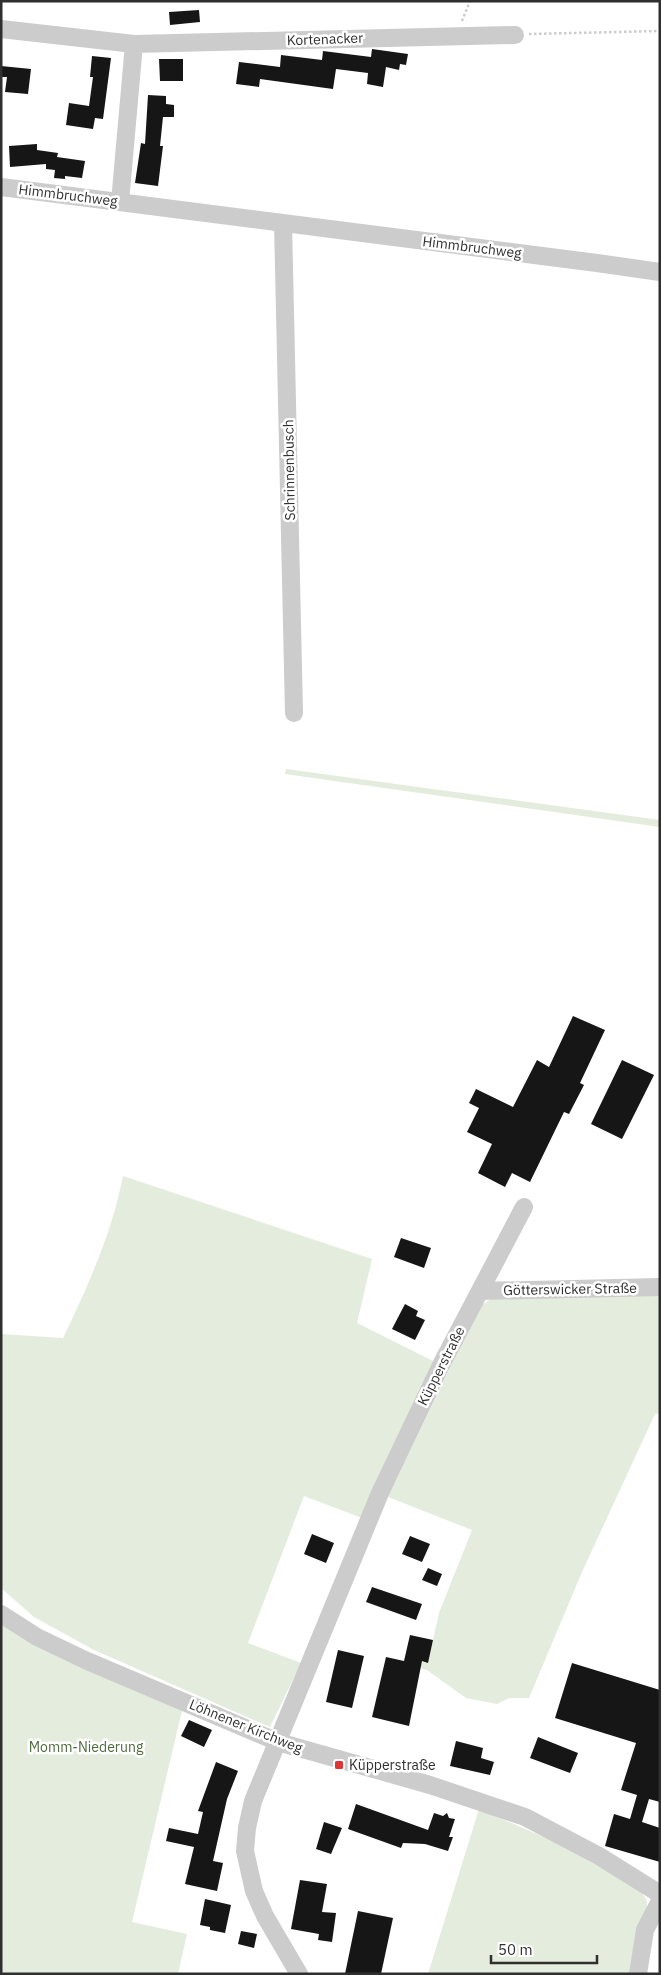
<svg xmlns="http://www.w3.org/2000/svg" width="661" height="1975" viewBox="0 0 661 1975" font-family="'IBM Plex Sans',sans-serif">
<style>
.green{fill:#e4ecdd}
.building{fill:#161616}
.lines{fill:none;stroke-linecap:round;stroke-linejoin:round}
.path{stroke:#ccc;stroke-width:2.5;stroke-dasharray:2.5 2.5;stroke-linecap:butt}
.street{stroke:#ccc;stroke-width:18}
.poi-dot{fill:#e23434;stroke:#fff;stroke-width:2}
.labels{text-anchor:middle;stroke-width:5;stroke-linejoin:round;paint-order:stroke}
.street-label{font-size:14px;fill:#2f2f2f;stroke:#fff}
.park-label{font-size:14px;fill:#4f6a3d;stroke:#fff}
.poi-label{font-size:14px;fill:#2f2f2f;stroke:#fff;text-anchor:start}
</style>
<rect width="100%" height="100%" fill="#fff"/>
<path class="green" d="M286,769L660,820V827L285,774Z
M123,1176L372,1259L357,1323L437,1363L362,1518L304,1496L248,1643L301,1663L270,1727L94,1650L34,1617L1,1588V1334L63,1338C88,1286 112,1233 123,1176Z
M660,1295V1413L655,1414L582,1572L529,1698H509L497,1704L466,1698L427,1670L420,1668L422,1661L428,1662L439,1613L472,1530L388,1497L479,1307L491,1299Z
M1,1615L185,1698L132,1922L187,1934L178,1974H1Z
M479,1809L553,1841L640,1889L647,1901V1913L632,1974H428Z"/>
<path class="building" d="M199,10L200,22L170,25L169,12Z
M372,49L408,54L406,65L400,64L399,70L386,67L383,87L367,84L368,73L336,69L333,89L260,79L259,87L236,84L239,62L280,67L281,55L322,60L323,51L371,57Z
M92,56L111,58L103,119L95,118L93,129L66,125L69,103L89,106L93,77H90Z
M159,59H183V81H160Z
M1,66L31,69L28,94L5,92L7,77H1Z
M148,95L166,96V104L174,105V117H163L160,146H163L158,186L135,183L141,143L145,144Z
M37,144V150L58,153L57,157L85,161L82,178L65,176V179L54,178L55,170L46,169V164L10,167L9,146Z
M573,1016L605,1030L580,1083L584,1085L569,1114L564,1112L530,1182L512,1173L505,1187L478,1173L492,1144L467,1132L479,1108L469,1103L476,1089L513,1107L537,1060L549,1067Z
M622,1060L654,1075L622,1139L591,1124Z
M401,1238L431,1248L424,1268L394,1257Z
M405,1304L418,1311L416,1316L425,1320L415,1340L392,1329Z
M312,1534L334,1543L326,1563L304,1554Z
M410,1536L430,1544L422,1562L402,1554Z
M428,1568L442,1574L437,1586L422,1580Z
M372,1587L422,1604L416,1620L366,1602Z
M410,1635L433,1640L428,1663L422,1661L409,1726L372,1717L386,1657L404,1661Z
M338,1650L364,1656L352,1708L326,1702Z
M572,1663L660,1690V1802L649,1799L642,1822L660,1828V1862L605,1846L614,1814L630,1819L637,1795L621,1790L636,1743L555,1718Z
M189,1720L212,1730L204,1747L181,1736Z
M538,1737L578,1753L570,1773L530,1758Z
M456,1741L483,1748L481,1758L494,1762L490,1775L450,1766Z
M216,1762L238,1771L227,1799L213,1861L223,1863L217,1891L185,1884L194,1847L166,1841L169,1828L198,1834L203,1812L198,1811Z
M356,1804L428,1830L434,1813L443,1816L447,1813L449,1818L455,1819L449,1837H453L448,1851L425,1844L403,1843L401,1848L348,1829Z
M324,1822L342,1828L331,1854L316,1849Z
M300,1880L327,1884L322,1912L336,1913L332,1942L318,1940L319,1934L291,1929Z
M205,1899L231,1905L225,1933L210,1930V1927L200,1925Z
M358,1911L393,1918L381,1974H345Z
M241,1931L257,1934L254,1948L238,1944Z"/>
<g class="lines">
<path class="path" d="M462,21L470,1
M529,34L660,31"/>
<path class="street" d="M1,29L134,44L515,35
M1,187L597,263L660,272
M120,202L134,44
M283,223L294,713
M480,1291L660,1287
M1,1614L37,1637L85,1660L278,1742L430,1785L525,1817L599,1856L660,1894
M299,1974L265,1916L254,1891L245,1851L247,1828L253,1801L380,1493L441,1365L524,1207
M638,1974L645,1930L660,1901"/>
</g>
<rect class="poi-dot" x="334" y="1760" width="10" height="10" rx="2.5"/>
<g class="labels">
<g class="street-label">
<text transform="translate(325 39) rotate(-2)" y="5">Kortenacker</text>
<text transform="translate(68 195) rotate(7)" y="5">Himmbruchweg</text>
<text transform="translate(472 247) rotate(7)" y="5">Himmbruchweg</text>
<text transform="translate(289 470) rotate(-91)" y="5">Schrinnenbusch</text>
<text transform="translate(570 1289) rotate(-1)" y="5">Götterswicker Straße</text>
<text transform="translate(441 1366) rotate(-63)" y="5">Küpperstraße</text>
<text transform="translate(246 1726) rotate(22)" y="5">Löhnener Kirchweg</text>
</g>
<g class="park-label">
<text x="86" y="1752">Momm-Niederung</text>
</g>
<g class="poi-label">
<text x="349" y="1770">Küpperstraße</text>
</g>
</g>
<rect width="661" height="1975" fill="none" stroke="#2f2f2f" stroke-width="5"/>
<path d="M491 1955v8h106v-8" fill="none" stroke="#2f2f2f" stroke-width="2.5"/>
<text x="498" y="1955" font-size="15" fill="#2f2f2f" stroke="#ffffff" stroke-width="4" paint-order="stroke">50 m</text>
</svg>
